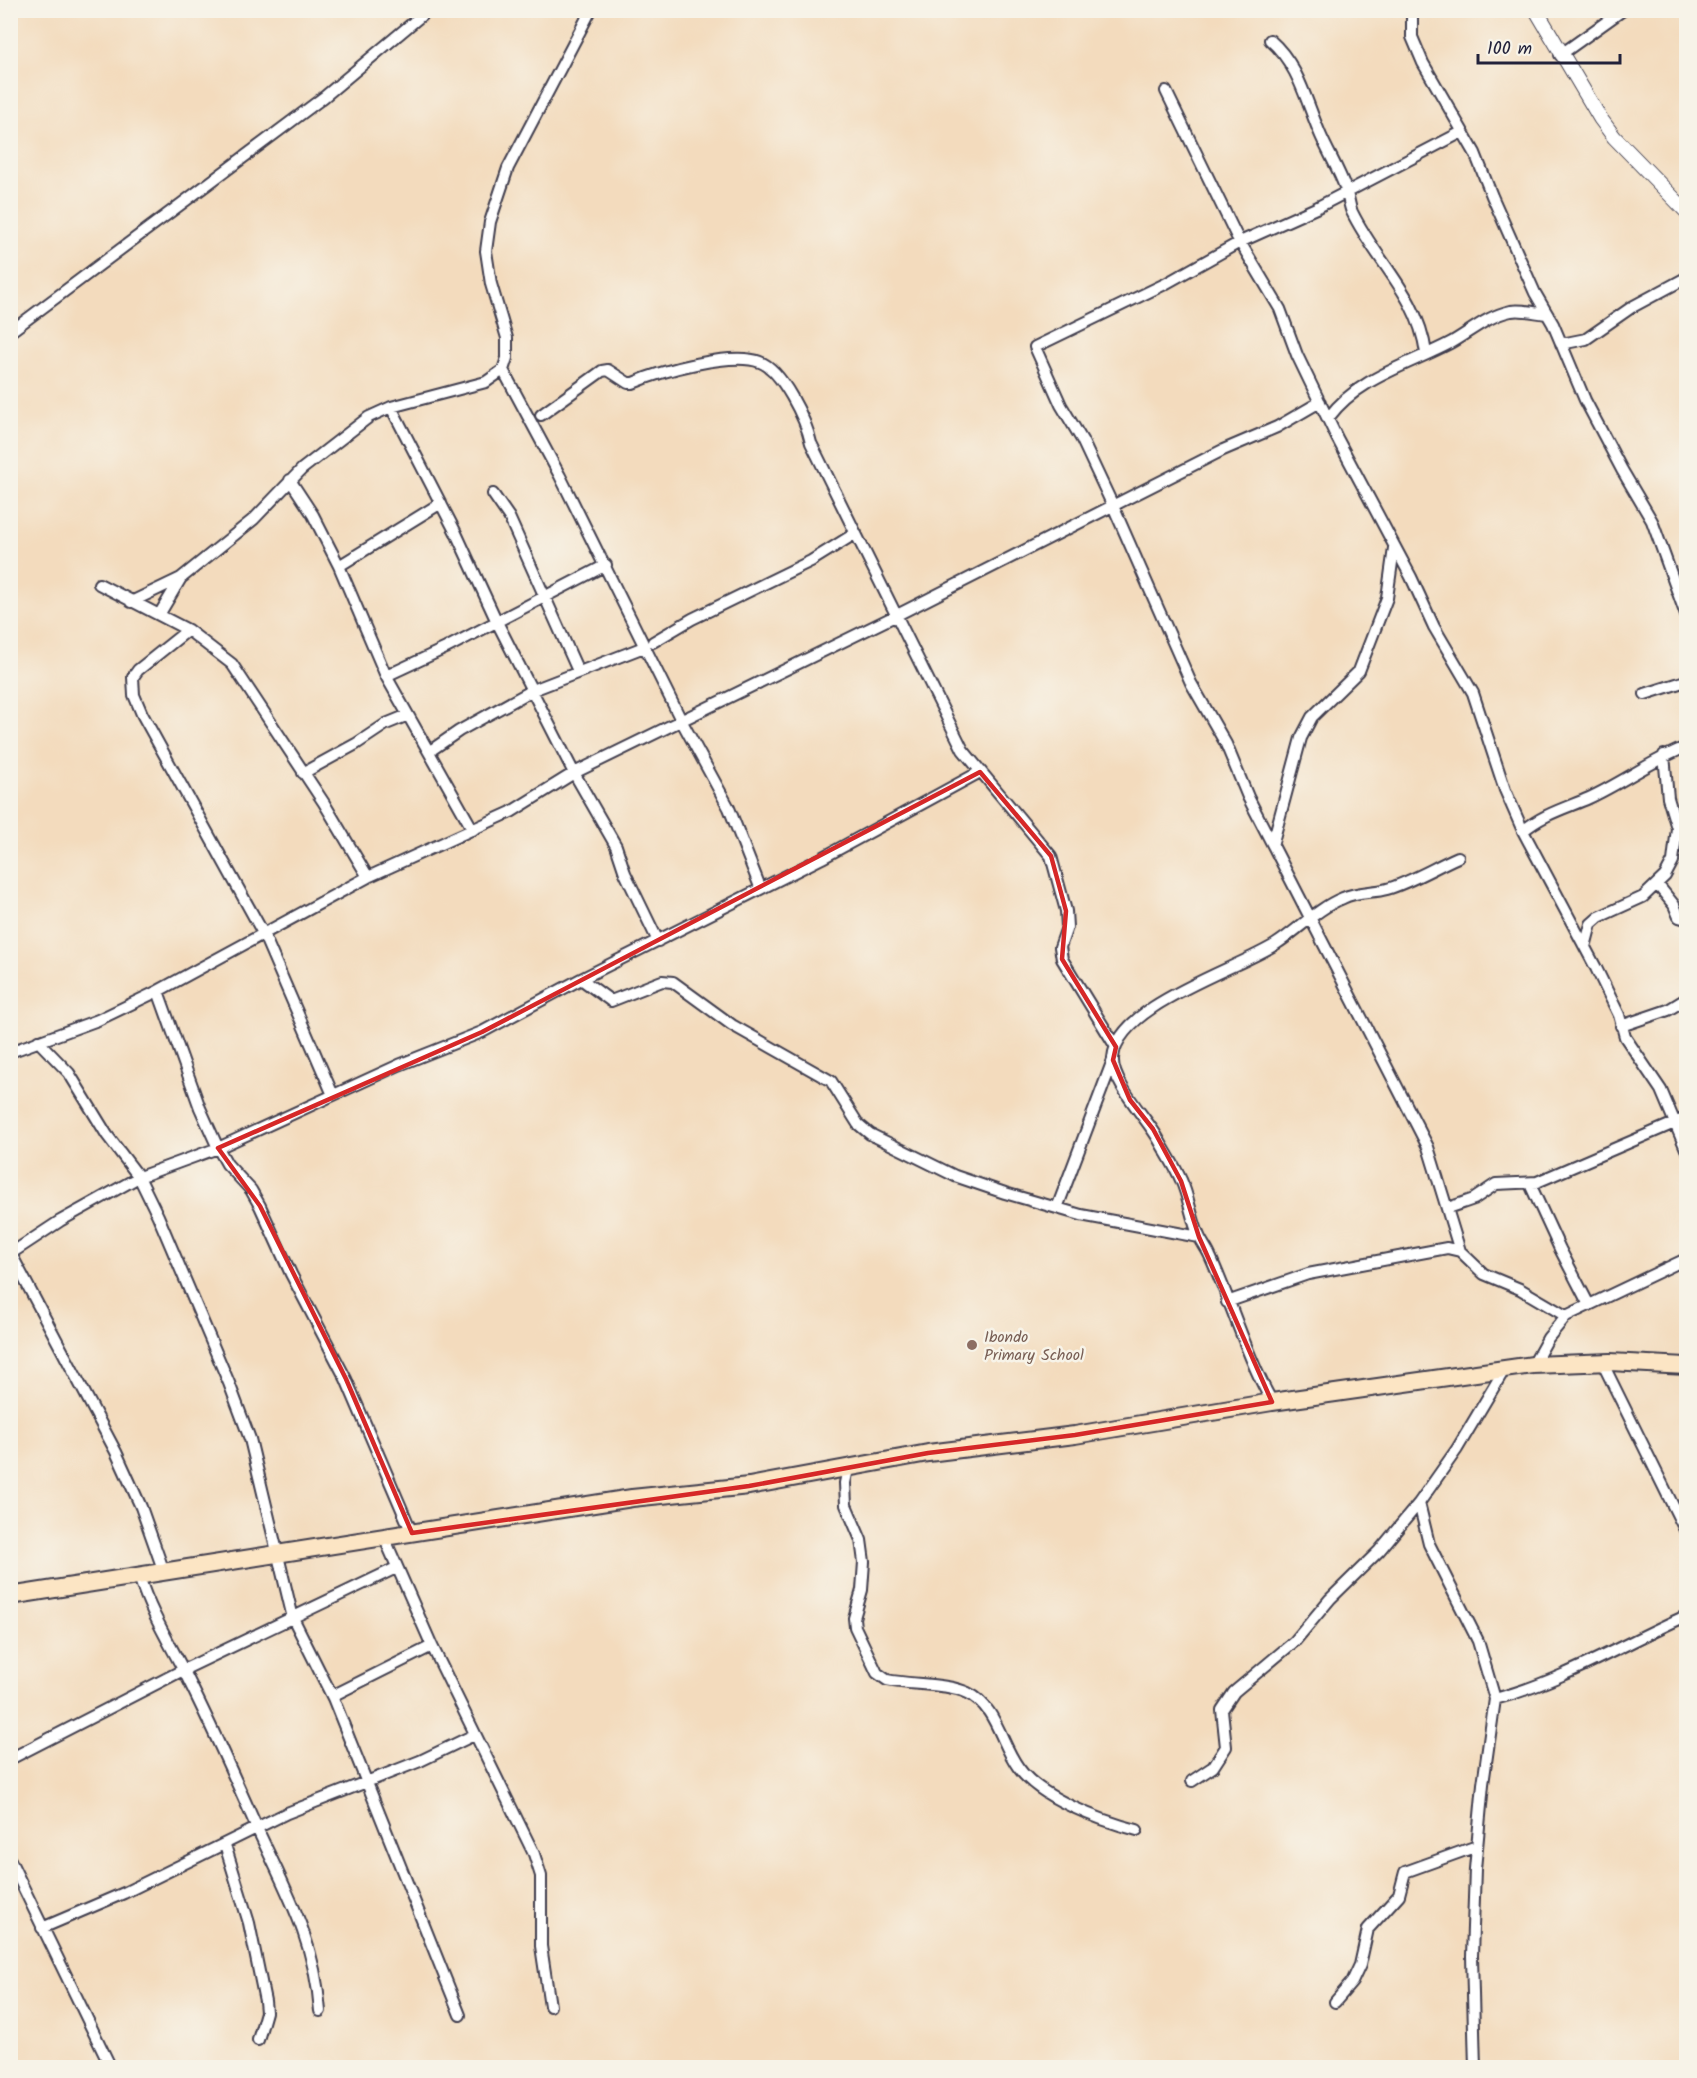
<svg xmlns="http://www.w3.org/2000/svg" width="1697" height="2078" viewBox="0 0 1697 2078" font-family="Kalam,sans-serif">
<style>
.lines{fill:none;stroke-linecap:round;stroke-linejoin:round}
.minor-casing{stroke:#413e4e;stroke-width:14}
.tertiary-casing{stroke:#413e4e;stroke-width:16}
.secondary-casing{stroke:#413e4e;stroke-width:20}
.minor{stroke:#fff;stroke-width:10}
.tertiary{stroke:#fff;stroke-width:14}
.secondary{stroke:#fce5c4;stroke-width:16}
.marked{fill:none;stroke:#d62828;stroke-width:4.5;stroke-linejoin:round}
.education-dot{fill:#8d6e63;stroke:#f7f3e8;stroke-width:2}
.labels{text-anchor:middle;stroke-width:5;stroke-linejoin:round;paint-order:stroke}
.education-label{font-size:16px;fill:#785e54;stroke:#f7f3e8;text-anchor:start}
</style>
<rect width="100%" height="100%" fill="#f7f3e8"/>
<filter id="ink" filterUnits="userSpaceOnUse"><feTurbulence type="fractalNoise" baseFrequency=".0167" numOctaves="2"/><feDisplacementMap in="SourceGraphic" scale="12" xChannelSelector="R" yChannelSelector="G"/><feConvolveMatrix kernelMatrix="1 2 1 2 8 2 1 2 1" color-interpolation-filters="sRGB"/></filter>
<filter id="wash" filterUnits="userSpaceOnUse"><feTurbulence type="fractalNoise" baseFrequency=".008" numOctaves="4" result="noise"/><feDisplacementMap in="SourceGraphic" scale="24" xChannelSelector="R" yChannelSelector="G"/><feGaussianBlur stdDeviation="1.35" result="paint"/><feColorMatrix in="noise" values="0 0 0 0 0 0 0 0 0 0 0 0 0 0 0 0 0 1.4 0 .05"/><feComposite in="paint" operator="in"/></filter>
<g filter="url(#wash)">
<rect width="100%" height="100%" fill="#f3dbbd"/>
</g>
<g filter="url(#ink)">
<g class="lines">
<g class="minor-casing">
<path id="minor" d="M1412,10V37L1423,63L1475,153L1492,196L1535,293L1553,324L1585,400L1622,470L1652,521L1686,615
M1270,40C1299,65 1306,102 1321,136C1329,154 1340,172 1346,190C1349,198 1349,205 1352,212C1377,263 1418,295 1426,353
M1560,55L1623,10
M1166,91L1237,237L1280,309L1297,355L1337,438L1411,577L1434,627L1473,693L1505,790L1523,831L1596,968L1619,1015L1625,1037L1661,1090L1686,1149
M10,332L324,97L428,10
M1561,344L1586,339L1632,307L1686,278
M503,370L560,476L681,720L729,808L760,887
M391,407L456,533L497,622L574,773L616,846L625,873L658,941
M541,415L602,371L608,370L628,383H633C661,371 732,351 760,362C782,370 806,420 811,443L963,750L1051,856L1066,911L1067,927L1060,947L1062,959L1116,1047
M1329,417C1358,378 1408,365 1450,343C1470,332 1487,316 1511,311C1522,309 1536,313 1547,314
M290,480L313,515L339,566L386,676L473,830
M493,494L509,517L578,671
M339,566L441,503
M99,584L188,630L232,664L324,803L368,877
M131,602L181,578
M159,615L181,578L254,519L302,469L369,417L391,407L486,382L503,370L507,358V338L491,284L486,251L490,222L508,168L591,10
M188,630L138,670L133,677L134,695L142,714L263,933L333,1095
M653,642L692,619L811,561L856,533
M386,676L446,648L606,565
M1645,694L1686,681
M430,751L459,731L533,690L644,647
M303,773L356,744L386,724L408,715
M1523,831C1543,814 1566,808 1589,798C1622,783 1652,760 1686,747
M1273,842L1301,738L1312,717L1359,671L1387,598L1394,548
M1657,884L1674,905L1679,917L1686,919
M1585,947L1591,924L1599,917L1643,897L1665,876L1673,861L1677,828L1668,798L1664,755
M581,979L611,1001L662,981L673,982L732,1025L831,1081L858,1124L870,1134L955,1176L1005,1193L1081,1215L1199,1237
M158,991L200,1108L218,1148L227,1164L251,1190L260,1206L291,1274L346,1379L412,1533
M1621,1026L1668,1010L1686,999
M38,1041L69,1073L107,1135L139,1177L158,1216L229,1383L250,1439L293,1618L333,1698L460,2015
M10,1052L98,1020L158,991L368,877L511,812L574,773L895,616L1223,450L1277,427L1320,402
M1530,1184L1560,1249L1589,1305
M1057,1208L1113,1060
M1448,1208L1474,1199L1496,1184L1537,1182L1686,1118
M1460,1251L1428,1147L1248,797L1226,744L1191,683L1113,506L1082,440L1061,405L1035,347L1165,284L1240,242L1316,208L1462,132
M10,1254L60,1221L139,1177L218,1148L399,1065L482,1032L581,979L822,858L980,772
M11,1254L116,1452L141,1507L164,1572
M1227,1302L1308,1274L1447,1248L1460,1251L1484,1274L1520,1289L1566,1316
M1602,1362L1686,1532
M1533,1365L1548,1338L1566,1316L1686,1259
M1272,1402C1246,1355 1232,1304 1210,1256C1207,1249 1202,1243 1199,1236C1191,1218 1189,1197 1181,1180C1175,1166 1166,1153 1159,1140C1148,1119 1111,1083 1113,1058C1117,1005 1236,970 1276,944C1298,930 1318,908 1343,898C1357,891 1373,893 1387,889C1411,882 1435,867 1458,857
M848,1469L845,1483L846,1505L861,1540L864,1562L862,1590L854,1618L855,1627L877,1673L887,1680C910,1685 948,1683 968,1693C996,1706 1001,1744 1018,1767C1039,1798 1102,1821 1137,1830
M384,1537L432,1646L534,1854L541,1876V1946L550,2006
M139,1576C150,1612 169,1642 186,1675C211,1725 234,1776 257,1828C286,1891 315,1940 320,2011
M332,1696L432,1646
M1495,1699C1563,1681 1623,1644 1686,1616
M10,1759L183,1670L396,1568
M1192,1781L1213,1767L1226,1747L1222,1710L1234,1692L1295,1641L1330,1599L1379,1551L1419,1503
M225,1845L249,1923L265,2001L266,2012L258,2040
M10,1860L111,2068
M42,1928L124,1893L287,1813L420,1761L474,1735
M1335,2002L1352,1982L1360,1965L1368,1929L1399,1895L1405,1872L1477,1846
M1475,2068L1472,1956L1475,1869L1483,1784L1495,1699L1478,1641L1429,1544L1419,1503L1457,1449L1504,1370"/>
</g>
<g class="tertiary-casing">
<path id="tertiary" d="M1536,10L1600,118L1614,137L1686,211"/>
</g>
<g class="secondary-casing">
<path id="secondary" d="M10,1596L632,1498L749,1486L928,1453L1075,1435L1272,1402L1533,1365L1610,1362L1686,1366"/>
</g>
<use href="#minor" class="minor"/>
<use href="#tertiary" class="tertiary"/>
<use href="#secondary" class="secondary"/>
</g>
</g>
<path class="marked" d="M980,772L1051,856L1066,911L1062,959L1116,1047L1113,1060L1130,1100L1153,1129L1181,1181L1199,1237L1272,1402L1075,1435L928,1453L749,1486L412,1533L346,1379L260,1206L218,1148L482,1032Z"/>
<circle class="education-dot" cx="972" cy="1345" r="6"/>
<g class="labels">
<g class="education-label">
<text x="984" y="1342">Ibondo<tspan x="984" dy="18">Primary School</tspan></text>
</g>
</g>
<rect width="1697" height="2078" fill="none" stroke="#f7f3e8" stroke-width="36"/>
<path d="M1478 54v9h142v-9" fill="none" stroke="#22223b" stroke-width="3"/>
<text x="1487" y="54" font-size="18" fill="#22223b" stroke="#f7f3e8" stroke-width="4.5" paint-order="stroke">100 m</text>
</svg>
